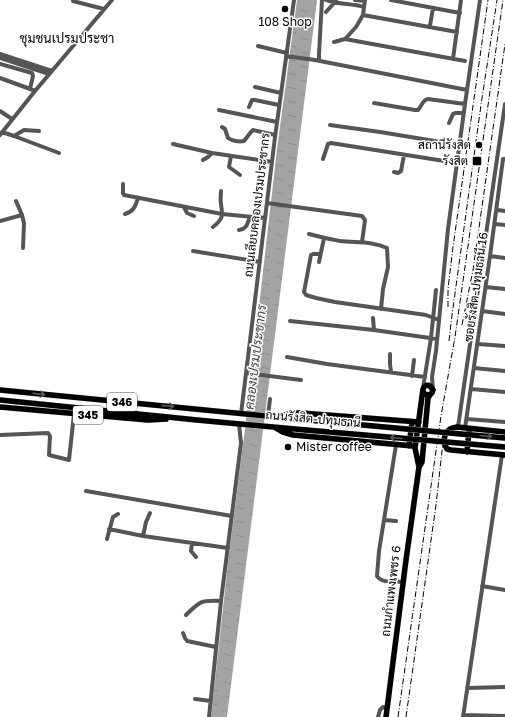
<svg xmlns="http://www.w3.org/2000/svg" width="505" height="717" viewBox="0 0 505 717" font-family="'Golos Text',Sarabun,sans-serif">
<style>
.water{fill:url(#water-ripples)}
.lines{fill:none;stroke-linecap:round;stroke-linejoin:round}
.major-casing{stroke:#dbdbdb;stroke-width:6}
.minor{stroke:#555;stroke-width:4}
.major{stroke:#000;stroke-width:5.5}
.rail{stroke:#000;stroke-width:1;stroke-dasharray:6 2 1 2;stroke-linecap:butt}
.major-bridge-casing{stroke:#dbdbdb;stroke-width:6;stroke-linecap:butt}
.major-bridge{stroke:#000;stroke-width:5.5}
.oneway{stroke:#595959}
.poi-dot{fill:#000;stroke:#fff;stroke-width:1.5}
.labels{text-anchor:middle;stroke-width:3;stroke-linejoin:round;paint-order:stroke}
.shield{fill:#fff;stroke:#4c4c4c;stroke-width:1}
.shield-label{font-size:11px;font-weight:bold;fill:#000}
.poi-label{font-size:12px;fill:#000;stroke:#fff;text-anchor:end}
.street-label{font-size:12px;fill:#000;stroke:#fff}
.neighbourhood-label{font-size:13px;fill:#000;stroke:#fff}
.water-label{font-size:13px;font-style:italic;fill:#444;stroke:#fff}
</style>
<defs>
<pattern id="water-ripples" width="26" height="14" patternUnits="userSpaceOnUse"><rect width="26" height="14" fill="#a3a3a3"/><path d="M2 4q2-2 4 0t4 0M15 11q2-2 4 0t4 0" fill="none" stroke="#8b8b8b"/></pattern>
</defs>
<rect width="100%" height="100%" fill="#fff"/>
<path class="water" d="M297,0H317L227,717H211L228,563L245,429L277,149Z"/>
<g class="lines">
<g class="major-casing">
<path id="major" d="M0,390L308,420
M0,400L197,420L306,430
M0,407L148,420L166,419
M280,416L294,413H301L419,422
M276,428L283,432L293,435L413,446L415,448
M505,432L457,427C445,428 441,440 447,449L451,450L505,455
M409,446L412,422
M467,452L469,430
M419,467L422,462L428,398L430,395
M386,717L406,560L419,467L415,448L423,389C424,386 427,384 430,386L433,390L432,393L429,395L424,394L423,391"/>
</g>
<path class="minor" d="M326,0C338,5 352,3 364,7
M355,0L365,1
M391,0L460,13
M73,1L104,9
M326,12L335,2L336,0
M363,15L457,32
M430,26L433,8
M345,39L465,61
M334,42L345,39L356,27L363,15L365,0
M258,46L287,53
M0,54L52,71
M286,56L315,60L467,90
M0,58L49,74
M453,59L461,0
M319,61V54L322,0
M0,64L32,73L33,76L30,89
M0,78L33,90
M255,87L281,93
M374,103L415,110H418C422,106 422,100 428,99L465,104
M249,107L252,100H255L279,105
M219,110L277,122
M0,111L12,119
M449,123L453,114L456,113H464
M330,125L380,132L459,145
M222,127L225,129L228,138C232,141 239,142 244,141L251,132L253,130L275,135
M2,132L14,136L24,130L39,131
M0,135L35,91L112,0
M14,136L59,153
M173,144L212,153L272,162
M231,156L229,167L240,175
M323,159L328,144L331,143L457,163
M203,160L208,157L212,153
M394,172L398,173L401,171L404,155
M123,184V193L124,195L222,214L265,218
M267,203L362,216L365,220L362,242
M184,207L187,213L194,216
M497,210L505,211
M125,214C134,211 135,207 138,198
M22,215L24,223L23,248
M0,221L22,215L16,201
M495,224L505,225
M213,227C223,219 223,216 221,204C220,200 221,195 221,191
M239,230C247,229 247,224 250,217
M309,234C319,237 330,239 340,241C356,243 373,241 387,248L388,267L383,289L381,309
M193,251L260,262
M320,254H313L311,255L304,292L306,295L316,298L335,302L426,315L439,320
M490,256L505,258
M319,262L324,238
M486,287L505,289
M482,311L505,314
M373,318L374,330
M290,321L374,330L437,339
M478,344L505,346
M390,354V364L391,372
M287,357L327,364L425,377
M474,368L505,371
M246,373L301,380
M412,376L414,360
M423,388L431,338L436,290
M471,389L505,392
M433,390L432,377L436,351L448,229L465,104L480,0
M241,414L275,137L294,0
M268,416L270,399
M467,419L505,422
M458,427L505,104
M465,428L490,256L503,159H505
M0,435L48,433L50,436L49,455L69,460L74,414
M396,445L379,551L377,576C382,584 395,581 403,582
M86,491L232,516
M384,520L396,521
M109,529L143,536L228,548
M143,536L146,522L150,513
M107,539L113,517L118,514
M192,543L191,551L196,557
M482,586L505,590
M186,615C200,601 201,600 221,601
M183,633L185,638L187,641L216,647
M467,688L505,687
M195,699L211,701
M463,715L505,716
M209,717L221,601L241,443L239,424
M378,717L380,710L383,707H388
M463,717L502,455"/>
<use href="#major" class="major"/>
<path class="rail" d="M448,307V289L453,247L488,0
M462,325L473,270L505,44
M449,341L452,315L481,105L497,0
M398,717L441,416L455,337L503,0
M406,717L436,505L444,433"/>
<g class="major-bridge-casing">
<path id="major-bridge" d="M308,420L505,438
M306,430L505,447"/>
</g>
<use href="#major-bridge" class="major-bridge"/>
</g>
<defs><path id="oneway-shaft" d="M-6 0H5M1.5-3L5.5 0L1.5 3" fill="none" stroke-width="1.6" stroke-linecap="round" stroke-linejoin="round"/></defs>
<g class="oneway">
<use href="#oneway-shaft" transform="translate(39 394) rotate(6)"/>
<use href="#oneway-shaft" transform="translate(168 406) rotate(6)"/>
<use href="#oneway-shaft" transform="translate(486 436) rotate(5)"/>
<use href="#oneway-shaft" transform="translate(396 438) rotate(-175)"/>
</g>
<g class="poi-dot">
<circle cx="285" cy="9" r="4"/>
<circle cx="479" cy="145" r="4"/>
<rect x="472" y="156" width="10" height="10" rx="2"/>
<circle cx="288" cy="447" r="4"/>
</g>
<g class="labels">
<g class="shield">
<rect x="107" y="393" width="30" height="18" rx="3"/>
<rect x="73" y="406" width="30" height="18" rx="3"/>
</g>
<g class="shield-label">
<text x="122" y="406">346</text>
<text x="88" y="419">345</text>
</g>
<g class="poi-label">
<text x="285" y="26" text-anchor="middle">108 Shop</text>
<text x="471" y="149">สถานีรังสิต</text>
<text x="468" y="165">รังสิต</text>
<text x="296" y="451" text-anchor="start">Mister coffee</text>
</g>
<g class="street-label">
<text transform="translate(257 205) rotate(-83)" y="4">ถนนเลียบคลองเปรมประชากร</text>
<text transform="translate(476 287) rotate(-82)" y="4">ซอยรังสิต-ปทุมธานี 16</text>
<text transform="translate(313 419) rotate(5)" y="4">ถนนรังสิต-ปทุมธานี</text>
<text transform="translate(391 591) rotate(-83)" y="4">ถนนกำแพงเพชร 6</text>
</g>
<g class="neighbourhood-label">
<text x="67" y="43">ชุมชนเปรมประชา</text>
</g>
<g class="water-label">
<text transform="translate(255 357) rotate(-83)" y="5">คลองเปรมประชากร</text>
</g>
</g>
</svg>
